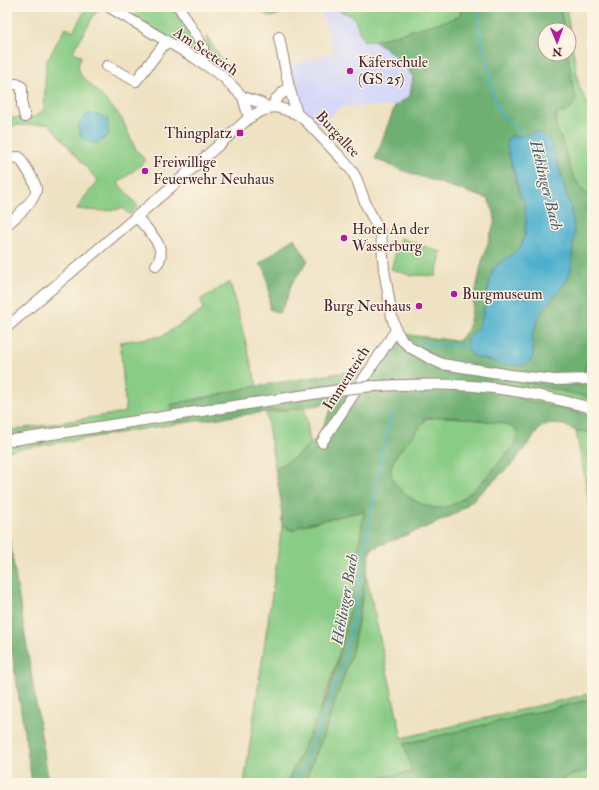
<svg xmlns="http://www.w3.org/2000/svg" width="599" height="790" viewBox="0 0 599 790" font-family="'IM FELL Double Pica',serif">
<style>
.built{fill:#d4d8f9}
.green{fill:#89cc85;stroke:#6a7658}
.forest{fill:#6eb072;stroke:#5c684e;fill-rule:evenodd}
.water{fill:#4eb0cd;stroke:#4c687c}
.lines{fill:none;stroke-linecap:round;stroke-linejoin:round}
.stream{stroke:#4eb0cd;stroke-width:2}
.minor-casing{stroke:#9c8077;stroke-width:12}
.minor{stroke:#fff;stroke-width:10}
.minor-bridge-casing{stroke:#9c8077;stroke-width:12;stroke-linecap:butt}
.minor-bridge{stroke:#fff;stroke-width:10}
.poi-dot{fill:#b5179e;stroke:#fcf5e5;stroke-width:1.5}
.labels{text-anchor:middle;stroke-width:3;stroke-linejoin:round;paint-order:stroke}
.street-label{font-size:15px;fill:#4a1f2b;stroke:#fcf5e5}
.poi-label{font-size:15px;fill:#4a1f2b;stroke:#fcf5e5;text-anchor:start}
.water-label{font-size:16px;font-style:italic;fill:#4c596c;stroke:#fcf5e5}
</style>
<rect width="100%" height="100%" fill="#fcf5e5"/>
<filter id="ink" filterUnits="userSpaceOnUse"><feTurbulence type="fractalNoise" baseFrequency=".025" numOctaves="2"/><feDisplacementMap in="SourceGraphic" scale="8" xChannelSelector="R" yChannelSelector="G"/><feConvolveMatrix kernelMatrix="1 2 1 2 8 2 1 2 1" color-interpolation-filters="sRGB"/></filter>
<filter id="wash" filterUnits="userSpaceOnUse"><feTurbulence type="fractalNoise" baseFrequency=".012" numOctaves="4" result="noise"/><feDisplacementMap in="SourceGraphic" scale="16" xChannelSelector="R" yChannelSelector="G"/><feGaussianBlur stdDeviation="0.9" result="paint"/><feColorMatrix in="noise" values="0 0 0 0 0 0 0 0 0 0 0 0 0 0 0 0 0 1.4 0 .05"/><feComposite in="paint" operator="in"/></filter>
<g filter="url(#wash)">
<rect width="100%" height="100%" fill="#efe2c3"/>
<path class="built" d="M320,7H332L350,14L354,17L361,36L364,41H374L384,46L395,55L413,76L410,96L395,106L340,107L319,126L301,107L290,65L334,52Z"/>
<path class="green" d="M87,7H99L73,51L81,56L78,67L81,75L117,112L123,121L135,148L146,161L118,183L138,206L129,215L123,208C107,212 94,211 77,209L83,199L98,181L49,124L7,126V118L34,117L44,110L46,62L65,28L73,31Z
M141,7H176L199,44L198,56L133,17Z
M251,7H297L271,17Z
M332,7H461V11L459,17L374,41H364L361,36L354,17Z
M560,7H566L579,86L588,104L592,107L590,136L592,138V198C572,185 569,162 562,141C561,137 558,134 557,130C555,125 556,119 556,114L566,112L576,97L573,88L568,54H569V30H564Z
M208,37L223,63L220,69L211,60L206,38Z
M400,238L441,252L436,276L416,275L412,276L391,269Z
M230,282L257,386L170,405L174,424L7,451V431L126,412L120,342L162,336L203,310L201,299Z
M592,348L591,374H583Z
M527,383L592,398V417L573,411L523,400Z
M305,408L310,442C299,456 291,460 275,468L266,413Z
M453,417L503,423L517,429L516,441C501,461 464,510 437,508C424,507 413,500 404,493C396,487 389,478 391,467C396,449 417,435 426,418Z
M576,431L592,432V445L590,447L588,456L592,477V518Z
M364,511C360,542 357,574 351,605C340,657 325,702 303,750C298,761 293,772 287,783H244L282,526L294,531L299,526Z
M366,575L402,738L592,693V699L405,744L412,772L348,783H304L326,729L357,629Z
M592,768V783H559L560,780Z"/>
<path class="forest" d="M461,7H560L564,30H545V54H568L573,88L576,97L573,106L566,112L556,114C556,119 555,125 557,130C558,134 561,137 562,141C569,162 572,185 592,198V348L583,374H592V398L527,383L523,400L573,411L592,417V432L576,431L564,425L549,424L541,427L514,462L465,507L451,516L434,524L371,549L352,653L326,729L304,783H287L327,696L339,656L351,603L364,511L299,526L294,531L282,526L281,502L275,468L293,459L302,452L310,442L316,440L334,403L174,424L170,405L257,386L382,366L403,334L457,341L468,330L481,265L495,220L494,213L488,199L404,171L375,159L395,106L410,96L413,76C400,62 392,50 374,41L459,17L461,11ZM512,136L548,138L552,145L558,163L571,209L574,231L561,288L542,311L532,335L533,356L529,362L523,366L476,357L470,353L466,346L471,334L478,328L482,318L491,275L494,268L500,263L512,255L520,247L525,236L526,222L525,203L520,195L509,155ZM453,417L503,423L517,430L516,441C501,461 464,510 437,508C424,507 413,500 404,493C396,487 389,478 391,467C397,448 417,435 426,418Z
M294,238L308,261L292,283L285,303L279,313L269,309V291L265,269L259,264Z
M7,524L49,783H32L7,619Z
M592,699V768L560,780L559,783H348L412,772L404,744Z"/>
<path class="water" d="M89,114L99,115L107,118L109,134L100,142L93,144L81,137L78,126L82,119Z
M536,132C545,134 548,138 552,145L571,209L574,231L571,270L567,280L561,288L542,311L532,335L533,356L529,362L523,366L506,365L476,357L470,353L466,346L467,339L478,328L482,318L491,275L494,268L500,263L512,255L520,247L525,236L526,222L525,203L520,195L509,155L507,146V139L512,136L517,137Z"/>
<g class="lines">
<path class="stream" d="M479,7V21L481,36L496,105L500,114L524,136
M419,344L468,346
M296,783L323,718L343,665L352,624L381,455L392,412"/>
</g>
</g>
<g filter="url(#ink)">
<g class="lines">
<g class="minor-casing">
<path id="minor" d="M109,7L195,58L222,76L243,97L249,118
M179,7L203,47V63
M107,66L136,81L166,42
M7,84H17L22,87V106L25,117
M289,87L297,114
M243,97L261,103L269,108
M273,107L275,100L289,87L279,37
M7,158L19,157C24,165 34,178 36,188C38,199 14,218 7,225
M136,216C146,229 171,249 156,265
M7,327L184,176L249,118L259,112L273,107L280,108L297,114L306,121L343,160L352,171L357,180L366,205L381,234L384,269L392,317L396,330L401,339L411,348L429,358L442,364L455,366L511,375L554,380L592,379
M373,386C410,385 447,383 483,387C520,390 557,399 592,408
M7,441L345,389
M322,442L396,330"/>
</g>
<use href="#minor" class="minor"/>
<g class="minor-bridge-casing">
<path id="minor-bridge" d="M345,389L373,386"/>
</g>
<use href="#minor-bridge" class="minor-bridge"/>
</g>
</g>
<g class="poi-dot">
<circle cx="350" cy="71" r="4"/>
<rect x="236" y="129" width="8" height="8" rx="2"/>
<circle cx="145" cy="171" r="4"/>
<circle cx="344" cy="238" r="4"/>
<circle cx="454" cy="294" r="4"/>
<circle cx="419" cy="306" r="4"/>
</g>
<g class="labels">
<g class="street-label">
<text transform="translate(206 51) rotate(34)" y="5">Am Seeteich</text>
<text transform="translate(338 134) rotate(47)" y="5">Burgallee</text>
<text transform="translate(346 378) rotate(-57)" y="5">Immenteich</text>
</g>
<g class="poi-label">
<text x="358" y="67">Käferschule<tspan x="358" dy="17">(GS 25)</tspan></text>
<text x="232" y="138" text-anchor="end">Thingplatz</text>
<text x="153" y="167">Freiwillige<tspan x="153" dy="17">Feuerwehr Neuhaus</tspan></text>
<text x="352" y="234">Hotel An der<tspan x="352" dy="17">Wasserburg</tspan></text>
<text x="462" y="299">Burgmuseum</text>
<text x="411" y="311" text-anchor="end">Burg Neuhaus</text>
</g>
<g class="water-label">
<text transform="translate(547 185) rotate(76)" y="6">Hehlinger Bach</text>
<text transform="translate(344 599) rotate(-80)" y="6">Hehlinger Bach</text>
</g>
</g>
<rect width="599" height="790" fill="none" stroke="#fcf5e5" stroke-width="24"/>
<g transform="translate(557 42) rotate(179)"><circle r="19" fill="#fcf5e5" stroke="#b59f9b"/>
<path d="M0-3L7 15L0 10L-7 15Z" fill="#b5179e"/>
<text y="-6" font-size="11" font-weight="bold" text-anchor="middle" fill="#4a1f2b">N</text>
</g>
</svg>
